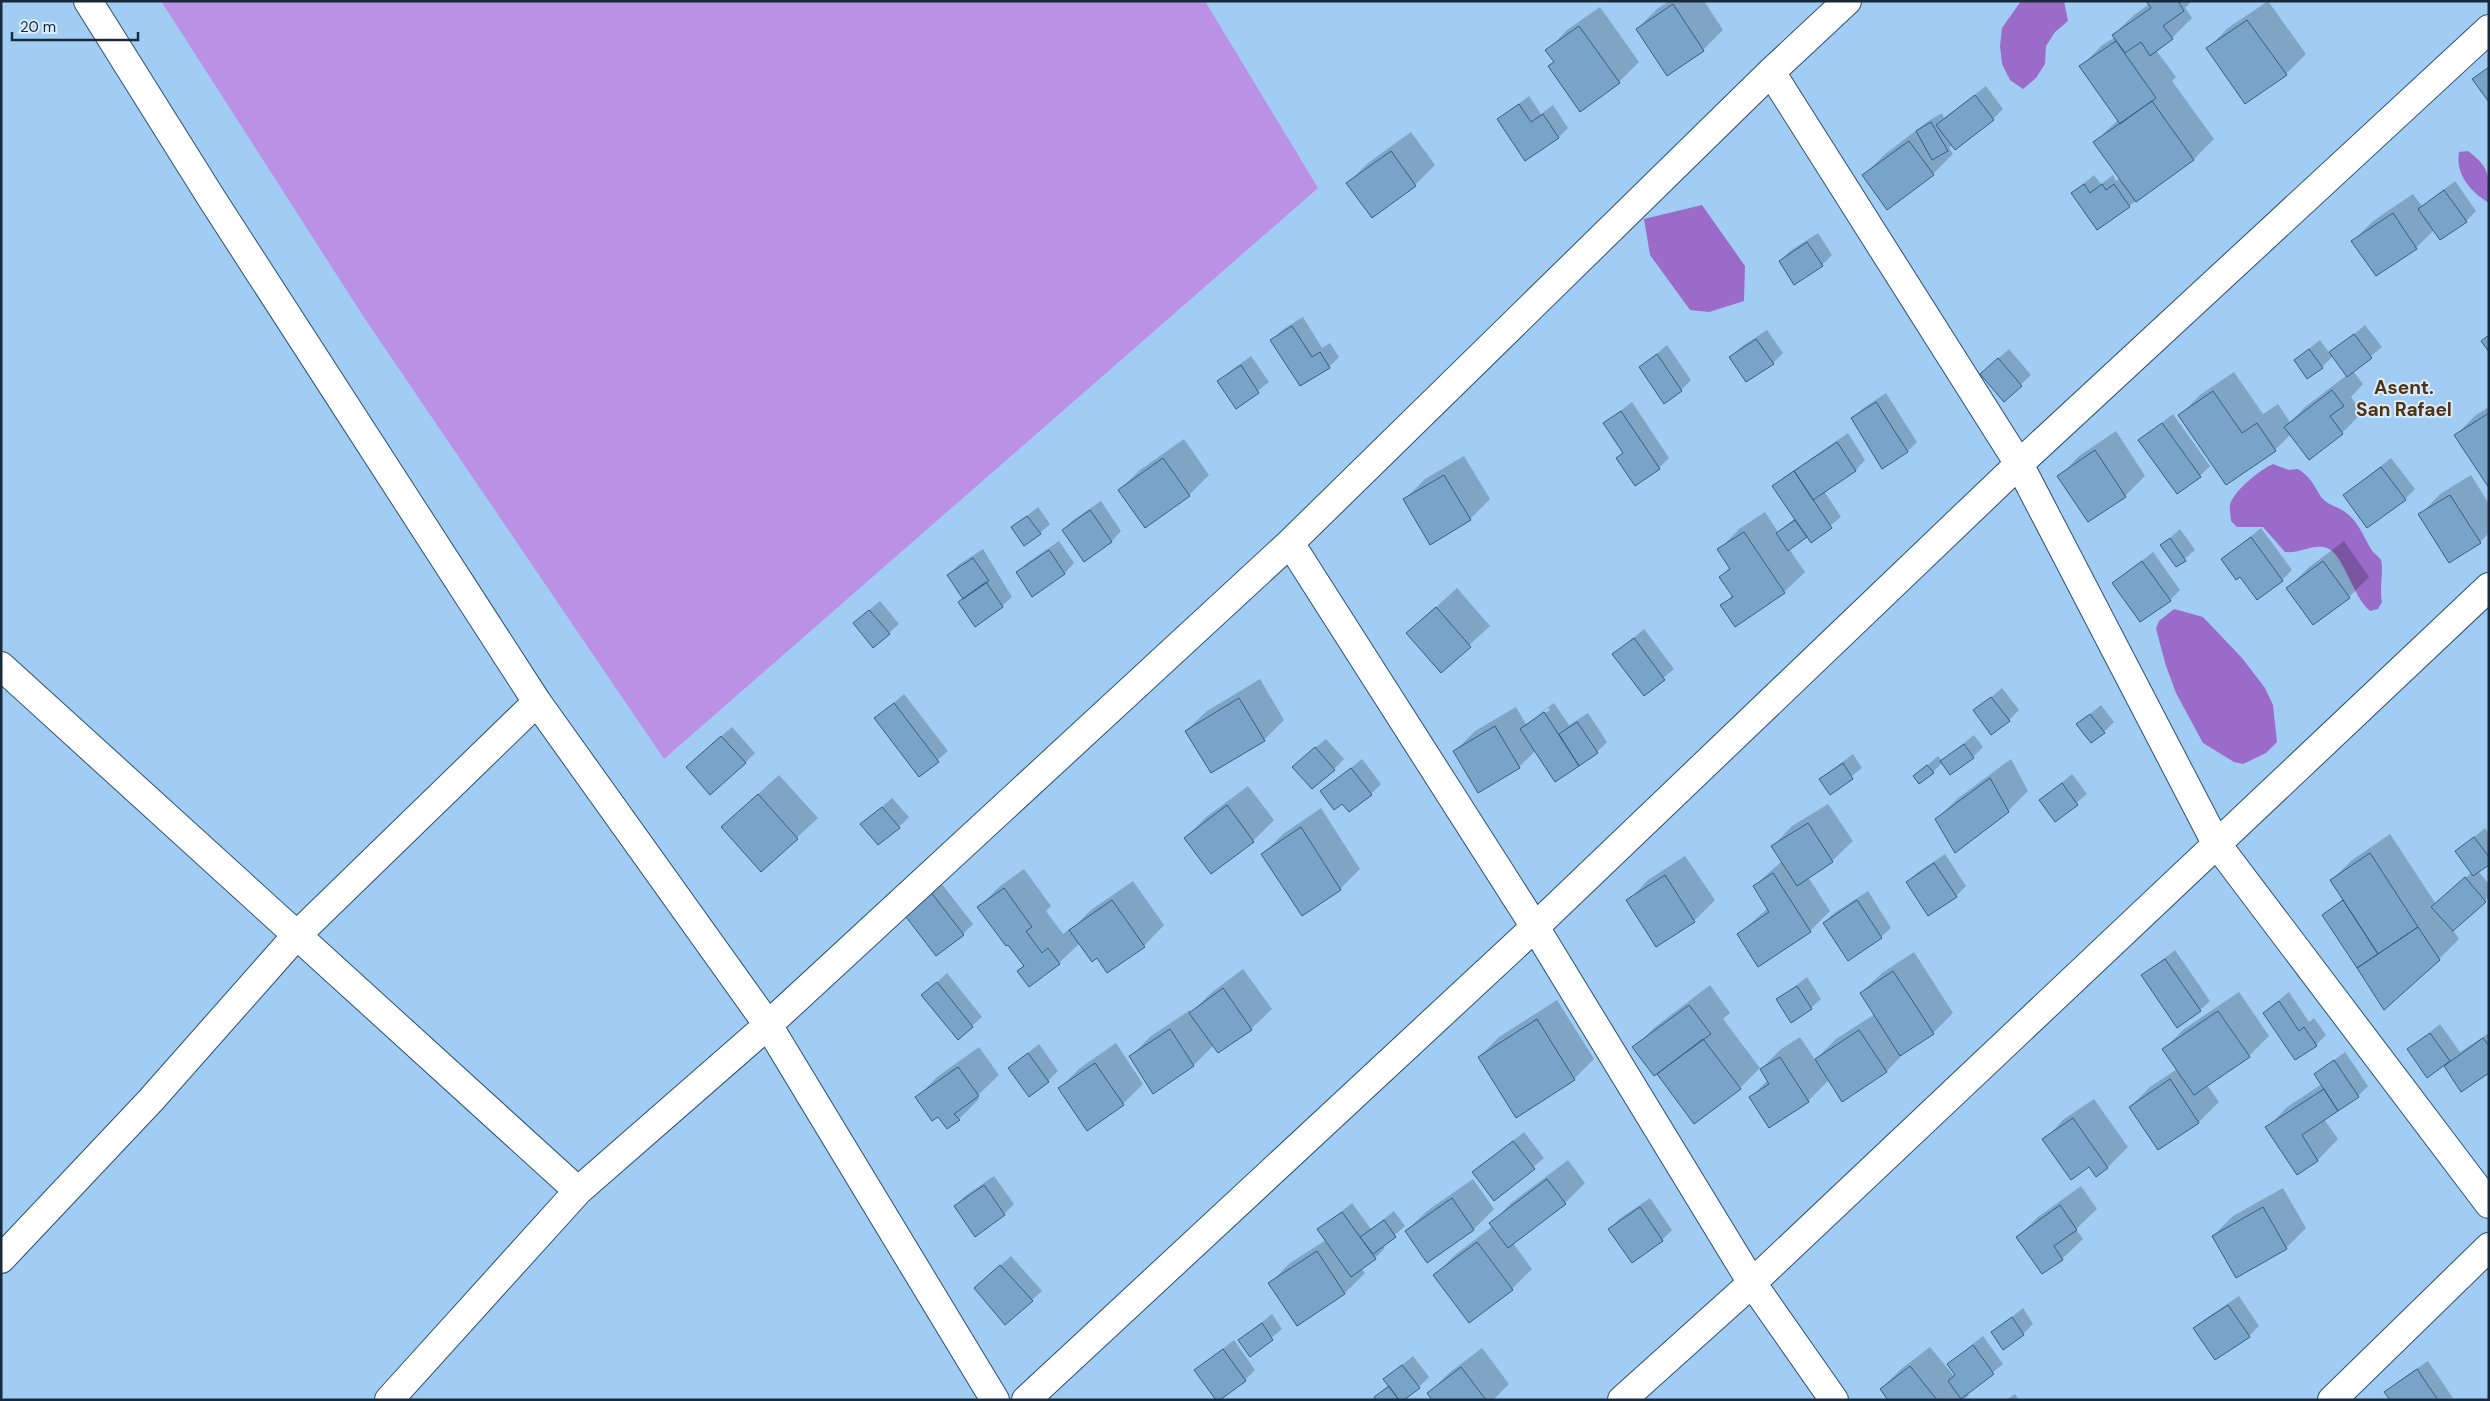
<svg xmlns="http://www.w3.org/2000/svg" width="2490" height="1401" viewBox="0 0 2490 1401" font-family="'DM Sans',sans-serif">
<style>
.green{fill:#bb91e6}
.forest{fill:#9b6bc9}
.shadow{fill:#0003}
.building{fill:#79a4ca;stroke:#365e81}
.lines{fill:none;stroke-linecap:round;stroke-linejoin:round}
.minor-casing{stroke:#295173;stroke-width:30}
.minor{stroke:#fff;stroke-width:28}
.labels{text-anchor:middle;stroke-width:4;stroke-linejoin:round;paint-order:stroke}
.district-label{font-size:19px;font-weight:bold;fill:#4f3314;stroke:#d9ebfc}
</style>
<rect width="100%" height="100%" fill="#a1cdf5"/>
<path class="green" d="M161,1H1205L1318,188L664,759L365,319Z"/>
<path class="forest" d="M2021,1H2064L2068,21L2055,32L2046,46L2045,64L2036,78L2023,89L2010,80L2002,64L2000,46L2002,28Z
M2468,151C2490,168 2489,174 2489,203C2471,192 2455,175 2459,152Z
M1702,205L1745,266L1744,301L1709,312L1690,310L1650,255L1644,219Z
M2273,464L2289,470L2298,469C2313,479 2313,485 2322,498C2329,506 2337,506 2345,512C2359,521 2364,539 2373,552C2376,555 2379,557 2381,560C2384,568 2379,590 2382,602L2378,609L2370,611C2353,597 2343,553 2327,548C2314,543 2299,554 2285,552L2263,527H2237L2231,521C2231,516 2229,510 2230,505C2233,491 2261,469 2273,464Z
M2174,609L2203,617L2242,658L2265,688L2273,705L2277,742L2266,753L2243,764L2234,762L2203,743L2176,693L2166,666L2156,629L2159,621Z"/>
<path class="shadow" d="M1669,1H1704L1723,30L1703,50L1637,29L1657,9Z
M2148,1H2192L2185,8L2192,18L2172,38L2156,50L2176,77L2172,81L2214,139L2194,159L2129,206L2072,193L2094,175L2101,184L2113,175L2116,181L2120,178L2095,142L2118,120L2081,67L2101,46L2115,37L2113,35L2134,15L2149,4Z
M2268,1L2306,54L2286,74L2208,48L2228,28Z
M1600,7L1639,62L1619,82L1549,66L1555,61L1547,51L1567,30Z
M1986,86L2003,109L1993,119L1953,144L1949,148L1953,154L1933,174L1864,175L1884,155L1927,122L1942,113L1944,118Z
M1529,96L1541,114L1553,105L1568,128L1558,138L1499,119Z
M1411,132L1435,165L1415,185L1348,183L1368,163Z
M2455,181L2476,211L2466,221L2434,230L2416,248L2353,241L2373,221L2413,194L2422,206Z
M1818,233L1832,255L1822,265L1795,283L1780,261L1790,251Z
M1303,317L1322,348L1330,343L1339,357L1329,367L1300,385L1272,340L1282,330Z
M2365,325L2382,347L2353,371L2363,384L2351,397L2362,413L2342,433L2291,434L2275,450L2180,415L2200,395L2234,372L2263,414L2278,404L2290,422L2305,407L2347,375L2333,356L2322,367L2295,360L2320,340L2330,354Z
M1767,330L1783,353L1773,363L1731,357L1741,347Z
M1667,345L1691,380L1681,390L1641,367Z
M2009,349L2031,375L2004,400L1992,364Z
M1251,356L1269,382L1236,408L1219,382L1229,372Z
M1886,393L1917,442L1908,451L1852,419L1862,409Z
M1632,402L1669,458L1659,468L1635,484L1624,452L1604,423Z
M2489,407V486L2456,435L2476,415Z
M2173,414L2210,466L2200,476L2140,440Z
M2116,431L2145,476L2125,496L2089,521L2059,477L2079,456Z
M1848,433L1865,460L1856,470L1824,491L1841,517L1811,541L1808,535L1789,549L1805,572L1784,592L1735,625L1722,606L1733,595L1721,577L1730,567L1719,550L1739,529L1765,512L1778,532L1795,518L1774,486L1784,477Z
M1184,439L1209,475L1189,495L1119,490L1140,470Z
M1464,456L1490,499L1470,519L1404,500L1425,479Z
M2391,458L2415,489L2405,499L2344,495Z
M2471,475L2489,504V533L2480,542L2420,515L2440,494Z
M1101,501L1121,531L1112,541L1084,560L1063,530L1073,520Z
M1038,507L1050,524L1040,533L1013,527Z
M2261,528L2292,570L2282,580L2240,576L2223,559Z
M2180,529L2195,550L2176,566L2161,546Z
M1059,541L1074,563L1065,573L1033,595L1017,573L1027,563Z
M2344,541L2369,577L2349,597L2313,624L2288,588L2308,568Z
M983,549L1012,597L1002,606L964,598L948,575L958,565Z
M2153,552L2180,590L2170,600L2113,583Z
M1457,588L1490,626L1441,671L1408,633Z
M880,601L899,624L889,633L854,623Z
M1644,629L1674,669L1644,694L1614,654Z
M1260,679L1284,720L1264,740L1186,731L1207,711Z
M2002,688L2019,710L2009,720L1975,711Z
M904,694L948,751L920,775L876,718Z
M1554,703L1569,725L1588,713L1607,742L1597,752L1555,780L1535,751L1519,767L1455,751L1475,731L1516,707L1526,724L1550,710L1548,708L1530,720Z
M2101,705L2114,722L2104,732L2078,724Z
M732,727L755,753L745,763L697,757Z
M1974,735L1983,747L1973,757L1943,762L1933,772L1915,776L1938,756L1942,761Z
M1326,739L1344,759L1334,769L1304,757Z
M1853,754L1862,768L1830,793L1820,779Z
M1362,759L1381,784L1371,794L1322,791Z
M2011,759L2028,791L2008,811L1937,819L1957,799Z
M2072,774L2087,794L2056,820L2041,800Z
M779,775L818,818L761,871L722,827Z
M1248,786L1274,820L1253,841L1211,872L1185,838L1205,818Z
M892,798L909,817L899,827L862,824Z
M1828,804L1853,841L1832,861L1808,877L1830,911L1810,931L1739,934L1768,908L1754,886L1782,861L1772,847L1792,826Z
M1321,808L1360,869L1340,889L1263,854L1283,834Z
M2485,828L2489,834V863L2478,871L2489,884V897L2453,930L2459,939L2439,959L2324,915L2344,898L2332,880L2352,860L2390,834L2436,904L2472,872L2457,851Z
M1945,854L1966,886L1956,896L1908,882L1918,872Z
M1685,856L1715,900L1694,921L1657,945L1628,901L1648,880Z
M1024,869L1051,906L1046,911L1063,934L1069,929L1070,931L1091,910L1133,881L1164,925L1144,946L1108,971L1097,957L1080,943L1059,963L1018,971L1024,965L979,907L999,887Z
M941,883L973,924L963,934L905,913Z
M1868,891L1891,928L1881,937L1824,923L1834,913Z
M2175,950L2210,1001L2200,1010L2143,975Z
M1914,952L1953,1013L1933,1033L1906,1051L1886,1072L1829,1080L1808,1101L1769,1126L1750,1098L1768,1080L1761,1069L1781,1049L1800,1037L1815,1060L1836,1039L1875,1014L1861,993L1882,973Z
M1243,969L1272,1009L1251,1029L1219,1052L1214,1045L1193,1066L1131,1056L1151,1036L1190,1010L1192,1012L1211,993Z
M947,973L982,1017L972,1026L923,995Z
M1807,977L1821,999L1811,1008L1777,1000Z
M1710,985L1730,1013L1723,1019L1760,1068L1740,1088L1695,1122L1657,1072L1634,1048L1654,1028Z
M2239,992L2269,1036L2249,1056L2207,1085L2219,1102L2199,1122L2159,1149L2130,1107L2150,1087L2177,1069L2164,1049L2184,1029Z
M2289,992L2309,1022L2314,1018L2326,1035L2316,1045L2264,1013Z
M1557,1000L1594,1059L1574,1079L1479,1057L1499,1037Z
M2440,1024L2460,1052L2489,1033V1071L2462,1090L2444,1065L2409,1049Z
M1116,1043L1143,1084L1123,1104L1060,1088L1080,1068Z
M1039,1044L1058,1071L1048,1081L1010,1068Z
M979,1047L999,1075L977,1096L979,1099L959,1119L938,1116L917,1097L937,1077Z
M2345,1052L2368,1086L2358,1096L2324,1119L2338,1139L2318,1160L2298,1173L2267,1128L2287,1107L2322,1084L2315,1075Z
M2094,1099L2128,1147L2108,1167L2096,1175L2089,1165L2044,1140L2064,1119Z
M1524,1132L1544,1158L1494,1199L1474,1172Z
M1568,1160L1585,1183L1565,1203L1513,1243L1532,1269L1512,1289L1470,1321L1435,1275L1455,1255L1493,1226L1491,1224L1511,1203Z
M994,1176L1014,1204L1004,1214L955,1206L965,1196Z
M1473,1179L1494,1209L1474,1229L1428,1261L1406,1231L1427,1211Z
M2081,1186L2097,1209L2076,1229L2083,1239L2062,1259L2043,1273L2017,1237L2038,1217Z
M2283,1188L2306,1228L2286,1248L2213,1236L2233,1216Z
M1650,1198L1672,1230L1662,1240L1632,1261L1610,1229L1619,1219Z
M1352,1203L1371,1229L1394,1211L1405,1226L1383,1245L1385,1248L1375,1258L1361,1268L1365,1273L1345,1293L1297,1325L1270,1283L1290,1263L1326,1240L1318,1230Z
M1011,1256L1042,1291L1032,1300L985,1279Z
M2239,1296L2259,1326L2249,1336L2195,1328L2205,1319Z
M2023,1308L2033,1324L2023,1334L1993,1332Z
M1272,1314L1282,1329L1251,1355L1240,1340Z
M1983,1336L2003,1364L1967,1393L1969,1395L1964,1400H1890L1881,1389L1901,1369L1930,1347L1954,1376L1956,1374L1948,1364Z
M1234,1340L1255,1370L1245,1380L1196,1370Z
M1482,1348L1509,1384L1493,1400H1433L1429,1393L1449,1373Z
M1413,1356L1429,1377L1419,1387L1376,1397L1389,1385L1385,1379Z
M2428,1361L2453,1398L2391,1400L2386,1393L2396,1383Z
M2015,1394L2019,1400H2006Z"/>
<path class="building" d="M2146,1H2178L2184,11L2163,26L2173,39L2150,56L2141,42L2125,53L2112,35L2151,8Z
M1673,4L1704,51L1667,76L1636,29Z
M2247,20L2287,75L2245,104L2206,48Z
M1579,26L1620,83L1580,112L1548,66L1554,62L1545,50Z
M2116,41L2156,98L2120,124L2079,66Z
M2489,67V102L2472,79Z
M1975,95L1994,120L1955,150L1936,125Z
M2152,101L2194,160L2136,202L2093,142Z
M1519,104L1531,122L1543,114L1559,138L1525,161L1497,119Z
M1931,122L1948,151L1932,160L1916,131Z
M1909,141L1934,175L1887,210L1862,175Z
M1391,151L1416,186L1372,218L1346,183Z
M2084,184L2090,193L2102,184L2106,190L2114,184L2130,207L2097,230L2071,193Z
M2444,190L2467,222L2440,240L2418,209Z
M2393,213L2417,249L2376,276L2351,241Z
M1807,242L1823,266L1794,285L1779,261Z
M1292,326L1312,357L1320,352L1330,368L1300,386L1270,340Z
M2354,334L2372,358L2347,377L2329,352Z
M2489,335V352L2481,341Z
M1756,339L1774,364L1746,382L1729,357Z
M2309,349L2323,368L2307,379L2294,360Z
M1657,354L1682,391L1664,404L1639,367Z
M1998,358L2022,386L2004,402L1980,374Z
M1241,365L1259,393L1236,409L1217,381Z
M2332,390L2344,406L2330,416L2343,434L2309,460L2284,427Z
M2213,391L2242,433L2257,423L2276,451L2226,485L2178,415Z
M1876,402L1908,452L1882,469L1851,418Z
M1621,411L1660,469L1635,486L1616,458L1623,453L1603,423Z
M2489,413V488L2454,435Z
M2162,423L2201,477L2177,494L2138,440Z
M1837,442L1856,471L1813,500L1794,471Z
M2095,450L2126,497L2088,522L2057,476Z
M1163,458L1190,496L1145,528L1118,490Z
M2381,467L2406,500L2367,528L2343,495Z
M1794,471L1832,528L1811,543L1772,486Z
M1444,475L1471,520L1430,545L1403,499Z
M2450,495L2481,543L2449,563L2418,514Z
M1090,510L1112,542L1084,562L1062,530Z
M1027,516L1041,534L1024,546L1011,527Z
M1795,520L1807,537L1788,551L1776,533Z
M1744,532L1785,593L1735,627L1720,605L1733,597L1719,577L1730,569L1717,549Z
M2251,537L2283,581L2257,600L2240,577L2236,580L2221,559Z
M2170,538L2186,561L2176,567L2160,545Z
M1049,550L1065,574L1032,597L1016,572Z
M973,558L989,581L963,599L947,575Z
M2142,561L2171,601L2140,622L2112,583Z
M2323,561L2350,598L2313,625L2286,588Z
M986,582L1003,607L975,627L958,602Z
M1436,607L1471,647L1441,673L1406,633Z
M869,610L890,634L873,648L853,623Z
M1634,638L1665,680L1644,696L1612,654Z
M1991,697L2010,721L1991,735L1973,710Z
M1239,698L1265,741L1211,773L1185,731Z
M894,703L939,762L919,777L874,718Z
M1544,712L1579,766L1555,782L1520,729Z
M2090,714L2105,733L2091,743L2076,724Z
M1577,722L1598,753L1579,766L1559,734Z
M1495,726L1520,768L1478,793L1453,751Z
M721,736L746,763L710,795L686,767Z
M1964,744L1974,758L1950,775L1940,761Z
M1315,747L1335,770L1312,789L1292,767Z
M1843,763L1853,779L1830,795L1819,779Z
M1927,765L1934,773L1919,784L1913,776Z
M1351,768L1372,795L1349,812L1342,804L1334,810L1320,791Z
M1990,778L2009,812L1955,853L1935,819Z
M2062,783L2078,805L2055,822L2039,800Z
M758,794L798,839L761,872L721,827Z
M1227,805L1254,842L1211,874L1184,838Z
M882,807L900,828L878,845L860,824Z
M1808,823L1833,862L1797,886L1771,846Z
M1301,827L1341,890L1302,916L1261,854Z
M2474,837L2489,857V865L2473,876L2455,851Z
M2370,853L2418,927L2378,954L2330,880Z
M1934,863L1957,897L1928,916L1906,882Z
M1773,873L1811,932L1758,967L1737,934L1769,912L1753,886Z
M1665,875L1695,922L1656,947L1626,900Z
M2465,877L2486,902L2453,931L2431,907Z
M1004,888L1032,927L1026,931L1042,953L1048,948L1060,964L1029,987L1017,971L1024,966L1008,945L1006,946L977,907Z
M930,891L964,935L936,956L903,913Z
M1112,900L1145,947L1107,973L1097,958L1092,962L1069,930Z
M1857,900L1882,938L1848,961L1823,923Z
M2343,900L2378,954L2357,968L2322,915Z
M2418,927L2440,960L2384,1010L2357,968Z
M2165,959L2201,1011L2177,1028L2141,975Z
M1893,971L1934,1034L1900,1056L1860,993Z
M937,982L973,1027L958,1040L921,995Z
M1797,986L1812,1009L1791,1023L1776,999Z
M1223,988L1252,1030L1218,1053L1189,1013Z
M2279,1001L2299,1031L2304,1027L2317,1046L2295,1060L2263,1013Z
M1689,1005L1711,1034L1654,1076L1632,1047Z
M2218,1011L2250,1057L2194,1095L2162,1049Z
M1537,1019L1575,1080L1516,1118L1478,1057Z
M1170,1029L1194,1066L1153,1094L1129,1056Z
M1859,1030L1887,1072L1842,1102L1815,1059Z
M2430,1033L2450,1061L2427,1078L2407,1049Z
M2483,1038L2489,1046V1073L2461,1092L2444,1066Z
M1703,1039L1741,1089L1694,1124L1657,1074Z
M1028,1053L1049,1082L1029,1097L1008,1068Z
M1780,1057L1809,1102L1769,1128L1749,1097L1769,1084L1760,1069Z
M2334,1060L2359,1097L2338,1111L2314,1074Z
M1095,1063L1124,1105L1087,1131L1058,1088Z
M958,1067L979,1096L954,1114L960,1120L947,1129L938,1117L932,1121L915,1097Z
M2170,1079L2199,1123L2158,1150L2129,1107Z
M2324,1089L2338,1111L2302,1135L2318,1161L2297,1175L2265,1127Z
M2073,1118L2108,1168L2096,1177L2089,1167L2071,1180L2042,1139Z
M1513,1141L1535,1169L1494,1201L1472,1172Z
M1547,1179L1566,1204L1508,1248L1489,1223Z
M984,1185L1005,1215L975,1237L954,1206Z
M1452,1198L1474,1230L1427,1263L1405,1231Z
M2060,1205L2077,1230L2054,1246L2063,1260L2042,1274L2016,1237Z
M1640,1207L1663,1241L1632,1263L1608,1229Z
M2263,1207L2287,1249L2236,1278L2212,1236Z
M1342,1212L1376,1259L1351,1277L1317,1229Z
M1384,1220L1396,1237L1373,1254L1360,1237Z
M1477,1242L1513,1290L1469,1323L1433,1275Z
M1317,1251L1345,1294L1297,1326L1268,1283Z
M1000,1265L1033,1301L1005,1325L974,1288Z
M2228,1305L2250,1337L2215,1360L2193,1328Z
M2012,1317L2024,1335L2003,1350L1991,1332Z
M1262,1323L1273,1340L1250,1357L1238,1340Z
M1973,1345L1994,1374L1961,1399L1948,1381L1955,1375L1947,1364Z
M1223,1349L1246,1381L1220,1400H1216L1194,1370Z
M1402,1365L1420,1388L1404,1400H1399L1383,1379Z
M1910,1366L1937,1400H1888L1880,1389Z
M1461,1367L1486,1400H1432L1427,1393Z
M2417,1369L2438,1400H2390L2384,1392Z
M1389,1386L1399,1400H1376L1374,1397Z"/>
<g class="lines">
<g class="minor-casing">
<path id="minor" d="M88,1L212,199L537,702L768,1025L995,1400
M1771,72L2019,464L2216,843L2489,1204
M1290,543L1535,927L1752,1283L1834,1400
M1,666L578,1191
M1,1259L151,1100L296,936L537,702
M389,1400L578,1191L768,1025L1290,543L1771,72L1847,1
M1026,1400L1535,927L2019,464L2489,29
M1622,1400L1752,1283L2489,587
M2332,1400L2489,1247"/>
</g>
<use href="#minor" class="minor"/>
</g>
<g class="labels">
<g class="district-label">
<text x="2404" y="394">Asent.<tspan x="2404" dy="22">San Rafael</tspan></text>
</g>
</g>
<rect width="2490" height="1401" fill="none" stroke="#192b3a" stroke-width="5"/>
<path d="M12 32v8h126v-8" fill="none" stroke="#192b3a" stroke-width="2.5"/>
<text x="20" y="32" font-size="15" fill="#192b3a" stroke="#d9ebfc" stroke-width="4" paint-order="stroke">20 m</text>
</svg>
